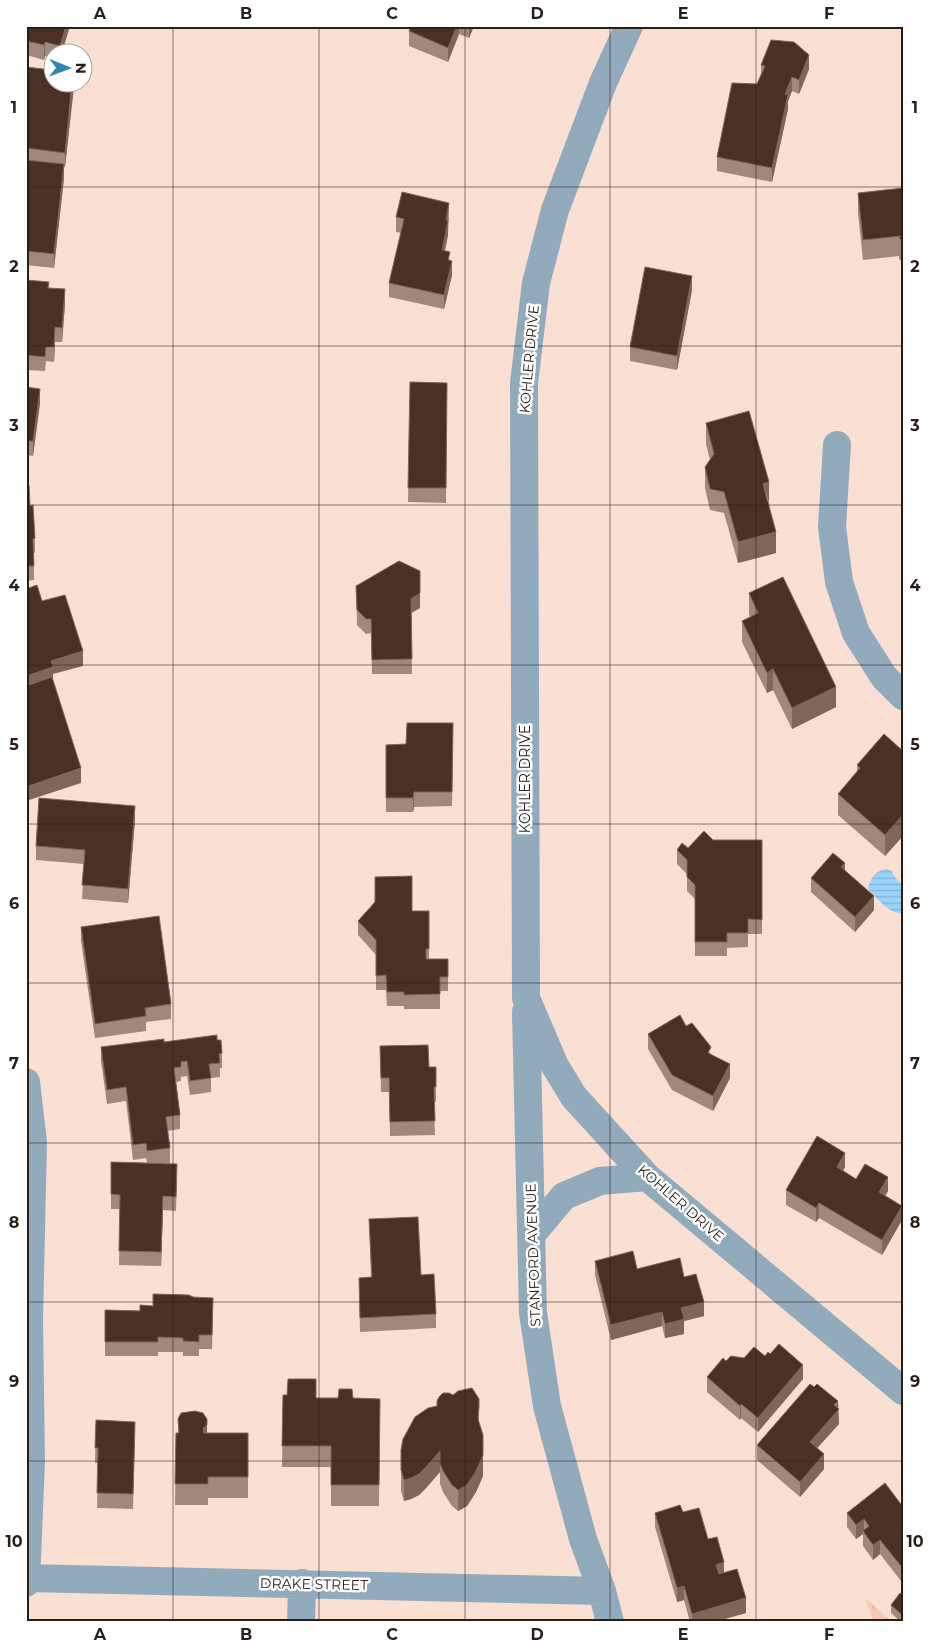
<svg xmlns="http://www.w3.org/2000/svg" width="929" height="1648" viewBox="0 0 929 1648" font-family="Montserrat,sans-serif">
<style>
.grass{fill:url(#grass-tufts)}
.water{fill:url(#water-rules)}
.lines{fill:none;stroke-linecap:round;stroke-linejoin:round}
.minor{stroke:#92abbc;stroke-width:28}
.wall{fill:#a2887c}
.shaded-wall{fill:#806559}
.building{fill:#4b3125;stroke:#806559}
.grid{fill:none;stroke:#2a1e18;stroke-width:1;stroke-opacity:0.55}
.labels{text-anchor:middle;stroke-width:5;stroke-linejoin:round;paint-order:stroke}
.street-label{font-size:14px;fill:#2a1e18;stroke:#fff}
.neatline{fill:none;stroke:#2a1e18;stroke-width:2}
.grid-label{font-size:16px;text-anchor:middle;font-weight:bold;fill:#2a1e18}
</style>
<defs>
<pattern id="grass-tufts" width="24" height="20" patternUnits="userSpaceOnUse" patternTransform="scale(1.25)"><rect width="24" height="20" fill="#f8c9b5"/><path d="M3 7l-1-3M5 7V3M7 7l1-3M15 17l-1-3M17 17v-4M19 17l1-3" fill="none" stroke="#d5ac9b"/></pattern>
<pattern id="water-rules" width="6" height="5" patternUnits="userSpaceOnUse" patternTransform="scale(1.25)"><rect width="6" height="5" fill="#98d3fb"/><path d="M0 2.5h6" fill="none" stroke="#83b5d6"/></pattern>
</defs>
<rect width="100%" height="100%" fill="#fadfd3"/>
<path class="grass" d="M865,1598L892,1622H874Z"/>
<path class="water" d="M887,869L892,871L894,876L903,886L902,913C890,915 876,897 868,889C870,878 876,870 887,869Z"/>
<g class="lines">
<path class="minor" d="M629,26L603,83L555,210L536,283L524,383L526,998L555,1066L574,1097L647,1177L903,1391
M837,445L832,527L839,582L856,633L884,677L903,696
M526,1012L533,1313L547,1406L583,1539L602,1591L610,1622
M26,1082L33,1142L29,1320L31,1462L26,1583
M532,1234L564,1196L600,1181L647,1177
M27,1578L602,1591
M301,1622L302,1583"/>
</g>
<path class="wall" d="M26,26H70L62,52H52V59L45,56L44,60L26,55Z
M411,26H474L469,38L459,34L448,62L409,46V31Z
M761,65L809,69L799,94L792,91L788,101V109L772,182L717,171V157L757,84L761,74Z
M26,67L74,82L65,167H64V178L54,268L26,265Z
M903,188V262L899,259V256L863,260L858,213V193Z
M396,217H449L448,223V235L445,251L450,260L452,275L444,309L389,297V283L401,233L396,232Z
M26,280L49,288L65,304L62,342H55L54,362L46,361L45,371L26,370Z
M692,290L677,370L630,361V347Z
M410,382L447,383L446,503L408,502Z
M26,387L40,403L33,456L26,455Z
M706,423L769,503L776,553L738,563L724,513L710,510L705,488V467L710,460L706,444Z
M26,485L35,538V553H34V580L26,581Z
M356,586L420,608L411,613L412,674H372L371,633L366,634L357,625Z
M749,593L836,707L792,729L773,690L767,693L742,642V621L750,617L749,614Z
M453,737L452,806L414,807L413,812H386V745L406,744Z
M903,751V838L902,837L885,856L838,815V794L857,772V765Z
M135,820L128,903L82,899L84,864L36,860V846Z
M713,840H762V934H748V947L727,948V956H695V899L687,891V874L677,864V850L688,848Z
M845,871L874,910L855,932L811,892V878Z
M412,911H429V959H448V991H440V1009H404V1006H387L386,990H376V955L358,935V921Z
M81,927L171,1004V1019L146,1022V1031L95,1038L81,941Z
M686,1026L711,1054L730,1078L713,1111L672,1090L648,1049V1034Z
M217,1040L222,1053V1068H220V1077L211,1078V1092L190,1095L187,1076L181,1077V1081L176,1082L180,1115V1129L167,1131L170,1148V1163L163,1164L177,1178L176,1211L163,1210L161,1266L119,1265L120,1209H111V1162L147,1163L146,1158L133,1160L126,1101L107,1104L101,1061V1047L164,1042Z
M380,1046L429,1067H436V1102H434L435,1135L390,1136L389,1092H381Z
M845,1167L843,1171L856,1179L888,1191L885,1196L902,1220L882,1255L819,1218L816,1222L786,1205V1190Z
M369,1219L421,1275L436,1314V1328L360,1332L359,1278L371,1277Z
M595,1261L684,1277L704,1316L684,1321V1334L665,1338L662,1326L611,1340L595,1275Z
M105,1310L213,1312L212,1349H199V1356H183V1352H158V1356H105Z
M765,1356L803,1379L758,1432L741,1418L740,1420L707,1392V1377L744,1358Z
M283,1395L316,1398L380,1399L379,1506H331V1467H282Z
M437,1401L479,1424L483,1476L476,1492L467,1506L458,1511L452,1506L443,1492L440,1484V1472L426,1488L419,1495L411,1499L404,1501L401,1491V1450L437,1406Z
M838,1408L839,1424L817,1448L824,1469L800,1497L757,1460V1445Z
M178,1419L207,1433H248V1498H208V1505H175L176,1433H178Z
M96,1420L135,1436L133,1509L97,1508L98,1463H95Z
M903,1507L901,1581L880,1554L873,1560L863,1546V1534L856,1539L847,1527V1513Z
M683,1512L708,1539L724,1573L746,1613L714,1622H690L684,1600L677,1602L655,1527V1513Z
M903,1595V1620L901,1622L891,1613V1605Z"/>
<path class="shaded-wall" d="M66,26H70L62,52H60V46Z
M457,26H459V34L448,62V48Z
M469,26H474L469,38Z
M45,42V56L44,60V45Z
M809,55V69L799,94V80Z
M792,77V91L788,101V109L772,182V168L785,94Z
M72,82H74V87L65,167V153Z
M64,164V178L54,268V254Z
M449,203L448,235L442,264V250L446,220Z
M452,261V275L444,309V295Z
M692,276V290L677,370V356Z
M65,289V304L62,342V328Z
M55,327V342L54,362V347Z
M40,389V403L33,456V441Z
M769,482V503L763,484Z
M776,532V553L738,563V542Z
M420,593V608L411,613V599Z
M83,651V666L53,674V682L26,690V676L51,661Z
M773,669V690L767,693V673Z
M836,687V707L792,729V708Z
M81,768V783L26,801V787Z
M414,792V807L413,812V798Z
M135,806V820L128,903V889Z
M902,816V837L885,856V835Z
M845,863V878L841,867Z
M874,896V910L855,932V917Z
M730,1064V1078L713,1111V1096Z
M845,1153V1167L837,1182V1167Z
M888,1177V1191L879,1206V1192Z
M163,1196V1210L161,1266V1252Z
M819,1203V1218L816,1222V1208Z
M902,1206V1220L882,1255V1240Z
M704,1302V1316L684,1321V1334L665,1338V1324L681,1308Z
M662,1312V1326L611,1340V1325Z
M803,1365V1379L758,1432V1418Z
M838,1401L839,1424L810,1456V1442Z
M741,1404V1418L740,1420V1406Z
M479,1407V1428L478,1419Z
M207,1419V1446L203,1448V1428Z
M483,1435V1476L476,1492L467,1506L458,1511V1490Z
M440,1451V1472L426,1488L419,1495L411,1499L404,1501V1480Z
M824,1454V1469L800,1497V1482Z
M864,1519V1533L863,1531V1534L856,1539V1525Z
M880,1540V1554L873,1560V1545Z
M724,1562V1577L716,1579V1565Z
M903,1565V1579L901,1581V1566Z
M684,1586V1600L677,1602V1588Z
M746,1598V1613L714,1622H692V1614Z
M903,1613V1620L901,1622V1614Z"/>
<path class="building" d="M26,26H66L60,46L45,42L44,45L26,41Z
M411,26H457L448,48L409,31Z
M771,40L794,42L809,55L799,80L792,77L785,94L788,95L772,168L717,157L732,83L757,84L765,66L761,65Z
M26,67L52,70V82H72L65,153L26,148Z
M26,160L64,164L54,254L26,251Z
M903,188V241L899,238L901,236L863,240L858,193Z
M402,192L449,203L446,220L448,221L442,250L450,252L448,260L452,261L444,295L389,283L404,219L396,217Z
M645,267L692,276L677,356L630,347Z
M26,280L49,282L48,288L65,289L62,328L55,327L54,347H46L45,357L26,355Z
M410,382L447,383L446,488H408Z
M26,387L40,389L33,441H26Z
M749,411L769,482L763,484L776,532L738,542L724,492L710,489L705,467L714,454L706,423Z
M26,485H29L30,506L33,505L35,538L33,539L34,566H26Z
M399,561L420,571V593L411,599L412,659L372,660L371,619H366L357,610L356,586Z
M783,577L836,687L792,708L773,669L767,673L742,621L758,613L749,593Z
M37,585L42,601L65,595L83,651L51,661L53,667L26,676V589Z
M52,677L81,768L26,787V686Z
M407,723H453L452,792H414L413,798H386V745L406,744Z
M884,734L903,751V817L902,816L885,835L838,794L860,768L857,765Z
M39,798L135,806L128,889L82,885L85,850L36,846Z
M704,831L713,840H762V920L748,919V933H727V942H695V885L687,877V860L677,850L682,843L688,848Z
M833,853L845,863L841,867L874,896L855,917L811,878Z
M412,876V911H429V949H426V959H448V977H440V994L404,995V992H387L386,975L376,976V940L358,921L375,902V877Z
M159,916L171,1004L145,1008L146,1016L95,1024L81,927Z
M680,1015L686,1026L692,1023L711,1047L708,1053L730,1064L713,1096L672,1075L648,1034Z
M217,1035V1040H221L222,1053L219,1054L220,1063L209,1064L211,1078L190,1081L187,1061L181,1062V1067L174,1068L180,1115L166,1117L170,1148L147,1151L146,1143L133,1145L126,1087L107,1090L101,1047L164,1039V1042Z
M428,1045L429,1067H436V1087H434L435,1121L390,1122L389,1078H381L380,1046Z
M817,1136L845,1153L837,1167L856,1179L865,1164L888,1177L879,1192L902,1206L882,1240L819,1203L816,1208L786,1190Z
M111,1162L177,1164L176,1197L163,1196L161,1252L119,1251L120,1195L111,1194Z
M418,1217L421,1275L434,1274L436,1314L360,1318L359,1278L372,1277L369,1219Z
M633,1251L637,1269L680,1258L684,1277L696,1274L704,1302L681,1308L684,1319L665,1324L662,1312L611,1325L595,1261Z
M153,1294L189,1295L193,1297L213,1298L212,1335H199V1342L183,1341V1338L158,1337V1342H105V1310L140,1311V1305L153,1306Z
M779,1344L803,1365L758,1418L741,1404L740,1406L707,1377L723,1358L726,1361L731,1356L744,1358L754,1347L765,1356L768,1352L770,1354Z
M288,1379H316V1398H338L339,1389H352L353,1398L380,1399L379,1485H331V1446H282L283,1395H287Z
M810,1384L814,1387L817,1384L838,1401L834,1405L839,1409L810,1442L824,1454L800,1482L757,1445Z
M472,1388L479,1399V1407L478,1419L483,1435V1455L476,1471L467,1485L458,1490L452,1485L443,1471L440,1464V1451L426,1467L419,1474L411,1478L404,1480L401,1470V1450L403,1439L415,1417L428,1408L437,1406V1401L439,1397L443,1393H449L453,1395L458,1391Z
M195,1411L203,1413L207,1419V1425L203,1428L204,1433H248V1477H208V1484H175L176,1433H179L178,1419L181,1413Z
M96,1420L135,1422L133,1494L97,1493L98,1448H95Z
M885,1483L903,1507V1565L901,1566L880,1540L873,1545L863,1531L869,1526L864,1519L856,1525L847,1513Z
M680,1505L683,1512L699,1508L708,1539L717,1537L724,1562L716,1565L719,1574L737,1569L746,1598L692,1614L684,1586L677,1588L655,1513Z
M900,1593L903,1595V1613L901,1614L891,1605Z"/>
<path class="grid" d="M173,26V1622M319,26V1622M465,26V1622M610,26V1622M756,26V1622M26,187H903M26,346H903M26,505H903M26,665H903M26,824H903M26,983H903M26,1143H903M26,1302H903M26,1461H903"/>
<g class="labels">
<g class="street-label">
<text transform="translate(529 359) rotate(-85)" y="5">KOHLER DRIVE</text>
<text transform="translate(525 779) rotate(-90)" y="5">KOHLER DRIVE</text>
<text transform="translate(681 1203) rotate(41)" y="5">KOHLER DRIVE</text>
<text transform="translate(533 1255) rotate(-92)" y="5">STANFORD AVENUE</text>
<text transform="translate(314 1584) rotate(1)" y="5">DRAKE STREET</text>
</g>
</g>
<rect width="929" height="1648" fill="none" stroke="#ffffff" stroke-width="55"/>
<g transform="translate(68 68) rotate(91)"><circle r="24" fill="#ffffff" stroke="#aaa5a3"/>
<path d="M0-4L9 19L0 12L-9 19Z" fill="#3285b5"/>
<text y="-8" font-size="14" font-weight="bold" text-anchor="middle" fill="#2a1e18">N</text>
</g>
<rect x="28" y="28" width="874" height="1592" class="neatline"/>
<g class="grid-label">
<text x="100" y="19">A</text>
<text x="246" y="19">B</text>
<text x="392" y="19">C</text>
<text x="537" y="19">D</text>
<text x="683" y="19">E</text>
<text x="829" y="19">F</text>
<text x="14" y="113">1</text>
<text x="915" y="113">1</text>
<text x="14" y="272">2</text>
<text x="915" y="272">2</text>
<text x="14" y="431">3</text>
<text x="915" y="431">3</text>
<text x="14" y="591">4</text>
<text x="915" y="591">4</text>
<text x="14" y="750">5</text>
<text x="915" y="750">5</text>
<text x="14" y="909">6</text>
<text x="915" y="909">6</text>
<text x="14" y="1069">7</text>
<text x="915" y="1069">7</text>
<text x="14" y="1228">8</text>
<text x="915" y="1228">8</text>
<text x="14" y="1387">9</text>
<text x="915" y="1387">9</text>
<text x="14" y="1547">10</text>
<text x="915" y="1547">10</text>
<text x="100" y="1640">A</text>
<text x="246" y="1640">B</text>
<text x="392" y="1640">C</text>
<text x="537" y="1640">D</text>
<text x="683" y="1640">E</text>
<text x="829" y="1640">F</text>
</g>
</svg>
